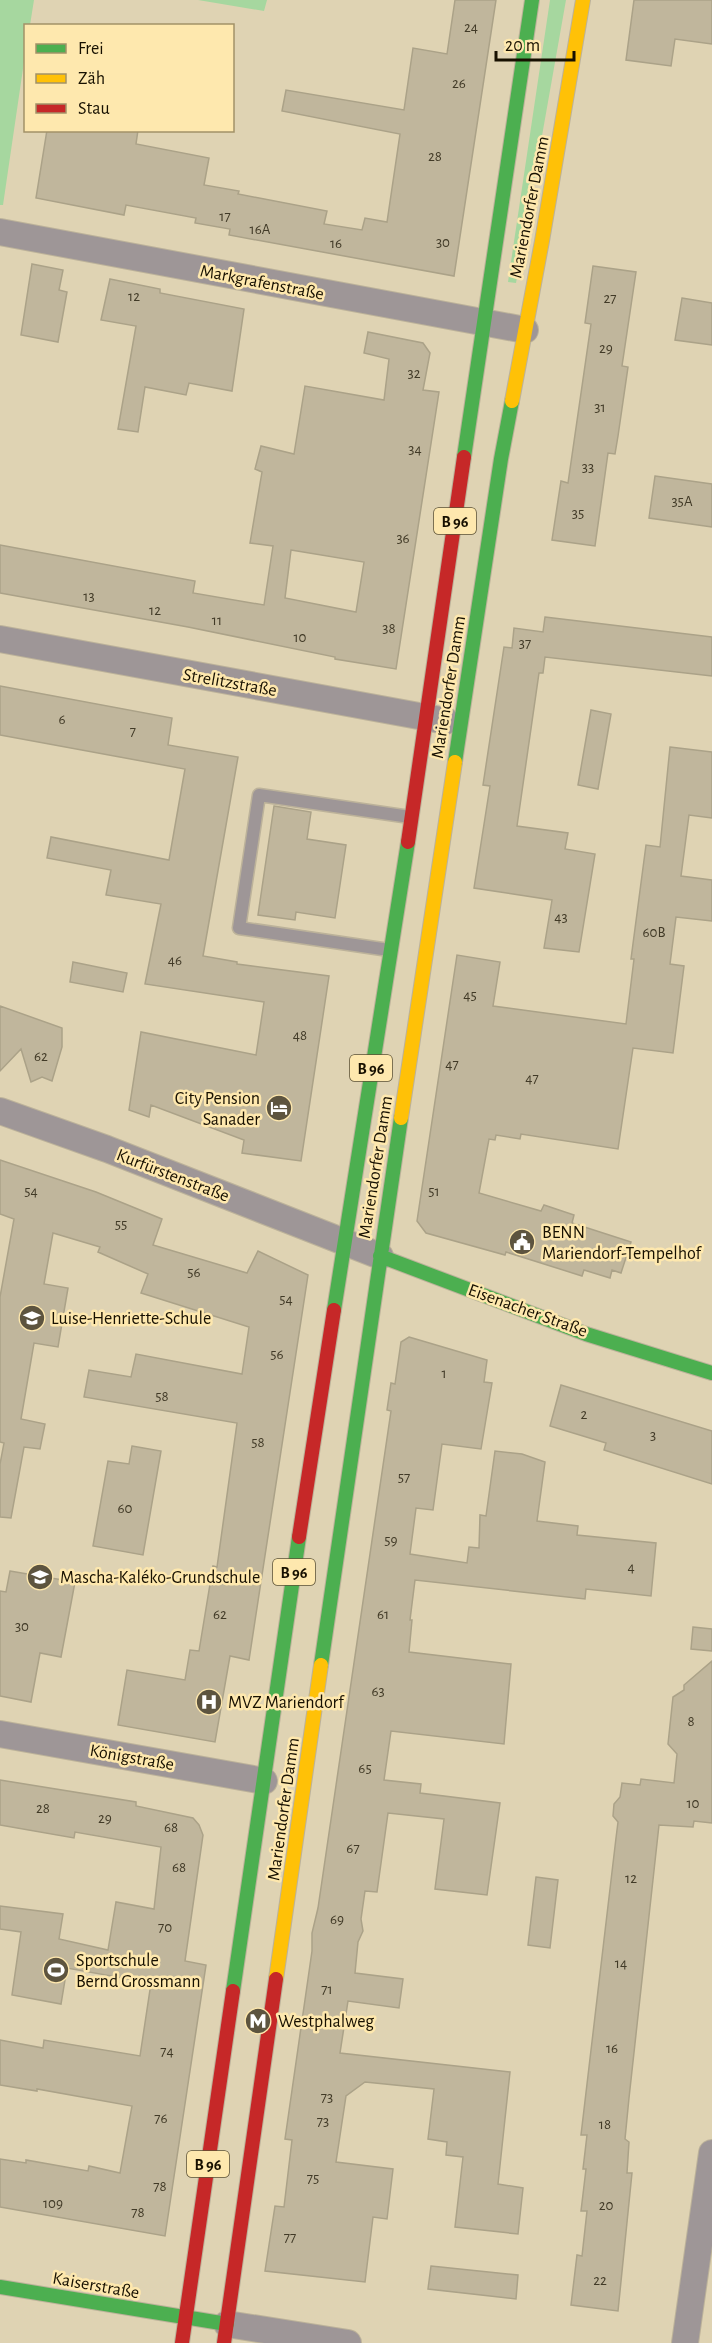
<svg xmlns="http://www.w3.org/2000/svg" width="712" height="2343" viewBox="0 0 712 2343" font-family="'Alegreya Sans',sans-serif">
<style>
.green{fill:#a6d79f}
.building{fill:#c0b69c;stroke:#aba288;stroke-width:1.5;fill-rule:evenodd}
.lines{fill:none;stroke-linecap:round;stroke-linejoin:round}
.lane-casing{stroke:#bcb29a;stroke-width:15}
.street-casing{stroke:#bcb29a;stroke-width:28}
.fast-casing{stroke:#bcb29a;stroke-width:16}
.slow-casing{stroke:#bcb29a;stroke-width:16}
.jam-casing{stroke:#bcb29a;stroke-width:16}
.lane{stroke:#9e9697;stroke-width:12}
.street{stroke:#9e9697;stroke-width:26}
.fast{stroke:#4caf50;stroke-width:14}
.slow{stroke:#ffc107;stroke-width:14}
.jam{stroke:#c62828;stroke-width:14}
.labels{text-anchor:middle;stroke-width:5;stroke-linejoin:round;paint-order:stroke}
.number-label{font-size:15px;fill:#413a27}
.shield{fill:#fee8ae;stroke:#5c5134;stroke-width:1.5}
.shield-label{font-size:16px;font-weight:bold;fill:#171000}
.street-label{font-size:18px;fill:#171000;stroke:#fee8ae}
.poi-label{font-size:18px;fill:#171000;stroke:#fee8ae;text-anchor:start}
</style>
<rect width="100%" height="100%" fill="#dfd3b3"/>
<path class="green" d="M0,0H34L30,25L26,26L25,55L3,205H0Z
M198,0H267L264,11Z
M550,0H566L516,283L508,282Z"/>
<path class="building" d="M455,0H496L454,276L229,235L230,229L195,223L196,218L126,205L124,215L36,198L47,130H138L136,144L209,158L204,185L239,191L238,194L327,211L324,224L362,230L365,218L387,222L400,134L282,111L286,90L404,110L413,48L447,54Z
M634,0H712V44L675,39L671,66L626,60Z
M32,264L63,270L59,290L67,292L58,342L21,335Z
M593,266L636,272L622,366L628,367L618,436L615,454L608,453L595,546L552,540L561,481L568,483L591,324L585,323Z
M110,279L160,289V293L244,309L232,391L189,383L186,395L145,387L138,432L118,429L136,326L101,320Z
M682,298L712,303V345L675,340Z
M368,332L423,343L430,353L423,390L439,392L396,669L335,659V657L188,627L0,593V545L195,581L193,593L264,605L273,546L250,543L262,472L255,469L261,446L294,454L305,386L384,400L389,359L364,353ZM291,550L364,562L356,612L285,598Z
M655,476L712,484V527L649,518Z
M545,617L712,637V676L545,657L543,673H539L517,826L568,833L565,849L595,854L579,952L544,948L552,900L474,888L490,786L483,785L504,647L512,648L514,628L543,632Z
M0,686L172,718L168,745L238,757L203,956L237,962V964L329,976L301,1161L242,1153L244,1140L151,1105L149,1117L129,1110L141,1032L256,1055L264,1002L145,984L161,904L106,895L111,870L47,858L51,837L169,860L185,769L0,735Z
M591,710L611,714L598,789L578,785Z
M670,747L712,752V818L689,815L681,876L712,880V921L676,917L670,964L684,966L673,1053L633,1048L618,1149L521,1134L520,1139L496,1135L495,1140L489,1139L479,1193L541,1211L544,1205L574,1215L572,1223L631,1242L621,1273L612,1270L610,1278L584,1270L582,1276L506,1252L505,1255L426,1233L417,1221L457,955L500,962L493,1006L626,1024L634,959H631L646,845L660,847Z
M274,806L311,812L307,839L346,845L335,918L296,912L295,920L258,915Z
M73,962L127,973L123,992L70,982Z
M0,1006L62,1028V1047L52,1081L42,1077L31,1082L21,1049L0,1071Z
M0,1160L96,1192L162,1219L153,1245L247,1273L258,1251L308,1275L249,1660L230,1656L215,1742L118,1725L127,1670L185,1680L190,1650L199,1651L213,1566L217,1567L237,1423L84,1397L89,1370L131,1377L136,1354L242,1374L249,1327L141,1293L148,1274L98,1252L100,1247L53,1233L44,1284L68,1288L58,1347L34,1343L21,1419L45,1424L40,1449L24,1447L11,1518L0,1517V1464L4,1443L0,1442V1297L14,1219L0,1214Z
M409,1337L487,1360L484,1382L492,1383L481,1449L442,1444L433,1510L416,1508L410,1554L467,1563L469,1547L479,1548L480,1515L486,1516L495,1451L522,1454L545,1462L537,1521L578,1526L577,1535L656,1543L651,1596L586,1589L585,1599L415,1580L410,1620H412L409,1652L511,1664L504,1744L391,1731L384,1780L421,1784L420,1793L500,1803L487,1895L435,1889L444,1819L388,1813L377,1892L365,1891L361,1919L363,1931L358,1942L355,1973L403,1979L399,2008L348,2001L340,2053L510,2072L498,2184L523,2188L518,2234L455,2227L463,2157L446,2155L447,2142L428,2139L434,2089L365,2082L346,2096L336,2162L393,2169L387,2219L373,2217L365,2282L265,2271L275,2206L284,2207L292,2140L285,2139L312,1951V1933L318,1908L391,1411L387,1410L391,1383L395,1384L401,1342Z
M561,1385L712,1431V1484L604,1450L606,1443L550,1426Z
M132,1446L161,1451L143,1555L93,1546L108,1461L129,1464Z
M10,1571L75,1582L61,1657L40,1653L31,1702L0,1696V1591L6,1592Z
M693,1627L712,1629V1651L691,1649Z
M712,1661V1823L694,1821L693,1827L659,1825L629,2098L625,2139L629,2142L627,2173H632L618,2311L571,2305L577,2255L582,2256L587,2211H581L586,2169H583L587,2135H581L616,1838L618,1822L613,1816L614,1804L620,1797L622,1783L640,1785L641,1779L674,1783L677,1754L668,1744L673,1697L684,1690V1685Z
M0,1780L136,1802V1806L193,1818L199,1825L203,1835L185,1961L206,1965L165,2236L0,2207V2159L26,2163V2160L88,2171L89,2166L120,2173L132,2106L37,2089V2091L0,2085V2040L43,2048L44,2040L140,2056L151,1983L67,1968L61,2004L12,1995L21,1932L0,1929V1906L63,1914L59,1939L108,1950L116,1902L154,1909L161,1847L75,1832L74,1838L0,1825Z
M536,1877L558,1880L550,1948L528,1945Z
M431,2266L518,2275L516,2299L428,2289Z"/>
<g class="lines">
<g class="lane-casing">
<path id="lane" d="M389,950L239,928L259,795L410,817"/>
</g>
<g class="street-casing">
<path id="street" d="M0,232L525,330
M0,639L446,721
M0,1111L107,1149L380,1256
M0,1734L264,1781
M227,2324L348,2343
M685,2343L712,2153"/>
</g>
<g class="fast-casing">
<path id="fast" d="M464,457L532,0
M455,762L501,459L512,401
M380,1256L586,1334L712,1373
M334,1310L408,842
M321,1665L401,1118
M233,1991L299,1537
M0,2287L227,2324"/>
</g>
<g class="slow-casing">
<path id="slow" d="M512,401L542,241L583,0
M401,1118L455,762
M276,1979L321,1665"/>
</g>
<g class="jam-casing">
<path id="jam" d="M408,842L464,457
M299,1537L334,1310
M182,2343L233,1991
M224,2343L276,1979"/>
</g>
<use href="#lane" class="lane"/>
<use href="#street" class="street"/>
<use href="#fast" class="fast"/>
<use href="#slow" class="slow"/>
<use href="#jam" class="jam"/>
</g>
<defs>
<g id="hotel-disc" transform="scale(1.35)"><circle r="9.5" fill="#5d543f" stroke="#fee8ae"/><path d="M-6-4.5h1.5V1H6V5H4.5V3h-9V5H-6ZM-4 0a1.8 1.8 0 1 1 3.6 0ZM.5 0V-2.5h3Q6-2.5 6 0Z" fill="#fff"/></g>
<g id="civic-disc" transform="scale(1.35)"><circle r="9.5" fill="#5d543f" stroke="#fee8ae"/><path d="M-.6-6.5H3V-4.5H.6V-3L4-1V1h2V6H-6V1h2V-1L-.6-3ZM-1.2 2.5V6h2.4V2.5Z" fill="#fff"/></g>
<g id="school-disc" transform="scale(1.35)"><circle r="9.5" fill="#5d543f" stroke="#fee8ae"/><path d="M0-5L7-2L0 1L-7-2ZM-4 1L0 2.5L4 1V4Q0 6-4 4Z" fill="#fff"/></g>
<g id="hospital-disc" transform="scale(1.35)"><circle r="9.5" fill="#5d543f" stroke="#fee8ae"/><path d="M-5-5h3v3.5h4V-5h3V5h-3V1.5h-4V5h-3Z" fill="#fff"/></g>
<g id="stadium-disc" transform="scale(1.35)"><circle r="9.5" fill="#5d543f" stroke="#fee8ae"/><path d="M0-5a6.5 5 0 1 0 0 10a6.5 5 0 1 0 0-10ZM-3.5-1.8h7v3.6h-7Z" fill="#fff"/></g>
<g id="metro-disc" transform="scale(1.35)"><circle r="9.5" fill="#5d543f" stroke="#fee8ae"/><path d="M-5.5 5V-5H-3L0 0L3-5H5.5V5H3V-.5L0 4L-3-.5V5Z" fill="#fff"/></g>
</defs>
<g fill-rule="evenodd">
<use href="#hotel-disc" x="279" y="1108"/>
<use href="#civic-disc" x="522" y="1242"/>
<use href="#school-disc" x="32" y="1318"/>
<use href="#school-disc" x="40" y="1577"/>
<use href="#hospital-disc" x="209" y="1702"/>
<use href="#stadium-disc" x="56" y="1970"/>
<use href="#metro-disc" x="258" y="2021"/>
</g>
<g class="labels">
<g class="number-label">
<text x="471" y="32">24</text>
<text x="459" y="88">26</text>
<text x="435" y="161">28</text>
<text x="225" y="221">17</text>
<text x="260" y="234">16A</text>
<text x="443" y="247">30</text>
<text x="336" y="248">16</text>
<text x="134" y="301">12</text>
<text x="610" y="303">27</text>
<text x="606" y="353">29</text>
<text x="414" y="378">32</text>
<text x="600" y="412">31</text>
<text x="415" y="454">34</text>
<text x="588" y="472">33</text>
<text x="682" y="506">35A</text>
<text x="578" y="518">35</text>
<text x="403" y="543">36</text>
<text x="89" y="601">13</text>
<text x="155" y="615">12</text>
<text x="217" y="625">11</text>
<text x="389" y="633">38</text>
<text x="300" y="642">10</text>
<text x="525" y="648">37</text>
<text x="62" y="724">6</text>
<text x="133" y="736">7</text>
<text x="561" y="922">43</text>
<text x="654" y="937">60B</text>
<text x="175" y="965">46</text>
<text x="470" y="1000">45</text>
<text x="300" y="1040">48</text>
<text x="41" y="1061">62</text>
<text x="452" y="1069">47</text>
<text x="532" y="1083">47</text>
<text x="31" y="1196">54</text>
<text x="434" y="1196">51</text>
<text x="121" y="1229">55</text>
<text x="194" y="1277">56</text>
<text x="286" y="1304">54</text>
<text x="277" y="1359">56</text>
<text x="444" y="1378">1</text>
<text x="162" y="1401">58</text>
<text x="584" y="1419">2</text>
<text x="653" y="1440">3</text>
<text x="258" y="1447">58</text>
<text x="404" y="1482">57</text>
<text x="125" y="1513">60</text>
<text x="391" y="1545">59</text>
<text x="631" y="1572">4</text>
<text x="220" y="1619">62</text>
<text x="383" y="1619">61</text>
<text x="22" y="1631">30</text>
<text x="378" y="1696">63</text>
<text x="691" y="1726">8</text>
<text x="365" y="1773">65</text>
<text x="693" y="1808">10</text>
<text x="43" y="1813">28</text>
<text x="105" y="1823">29</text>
<text x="171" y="1832">68</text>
<text x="353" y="1853">67</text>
<text x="179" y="1872">68</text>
<text x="631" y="1883">12</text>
<text x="337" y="1924">69</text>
<text x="165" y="1932">70</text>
<text x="621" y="1968">14</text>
<text x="327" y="1994">71</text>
<text x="612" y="2053">16</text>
<text x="167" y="2056">74</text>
<text x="327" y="2102">73</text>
<text x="161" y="2123">76</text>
<text x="323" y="2126">73</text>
<text x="605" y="2129">18</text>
<text x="313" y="2183">75</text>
<text x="160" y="2191">78</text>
<text x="53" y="2208">109</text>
<text x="606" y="2210">20</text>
<text x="138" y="2217">78</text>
<text x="290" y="2242">77</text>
<text x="600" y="2285">22</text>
</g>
<g class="shield">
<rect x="434" y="508" width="42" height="26" rx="4.5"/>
<rect x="350" y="1055" width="42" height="26" rx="4.5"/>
<rect x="273" y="1559" width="42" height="26" rx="4.5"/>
<rect x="187" y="2151" width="42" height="26" rx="4.5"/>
</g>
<g class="shield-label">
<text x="455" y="527">B 96</text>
<text x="371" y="1074">B 96</text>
<text x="294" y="1578">B 96</text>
<text x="208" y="2170">B 96</text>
</g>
<g class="street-label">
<text transform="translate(529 207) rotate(-79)" y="6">Mariendorfer Damm</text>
<text transform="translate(262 282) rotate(11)" y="6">Markgrafenstraße</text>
<text transform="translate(230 682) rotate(10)" y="6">Strelitzstraße</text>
<text transform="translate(448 687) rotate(-81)" y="6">Mariendorfer Damm</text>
<text transform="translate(375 1167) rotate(-81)" y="6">Mariendorfer Damm</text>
<text transform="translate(173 1175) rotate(21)" y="6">Kurfürstenstraße</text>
<text transform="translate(528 1310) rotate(20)" y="6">Eisenacher Straße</text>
<text transform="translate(132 1757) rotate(10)" y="6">Königstraße</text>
<text transform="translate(283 1809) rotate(-82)" y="6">Mariendorfer Damm</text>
<text transform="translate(96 2285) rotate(10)" y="6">Kaiserstraße</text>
</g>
<g class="poi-label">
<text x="260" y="1104" text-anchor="end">City Pension<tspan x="260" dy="21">Sanader</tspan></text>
<text x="542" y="1238">BENN<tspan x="542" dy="21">Mariendorf-Tempelhof</tspan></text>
<text x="51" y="1324">Luise-Henriette-Schule</text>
<text x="60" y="1583">Mascha-Kaléko-Grundschule</text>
<text x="228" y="1708">MVZ Mariendorf</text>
<text x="76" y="1966">Sportschule<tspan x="76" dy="21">Bernd Grossmann</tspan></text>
<text x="278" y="2027">Westphalweg</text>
</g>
</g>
<rect x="24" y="24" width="210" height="108" fill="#fee8ae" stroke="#a29268" stroke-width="1.5"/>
<rect x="36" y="44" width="30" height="9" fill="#4caf50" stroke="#a29268" stroke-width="1.5"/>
<text x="78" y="54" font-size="18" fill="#171000">Frei</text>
<rect x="36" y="74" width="30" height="9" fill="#ffc107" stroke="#a29268" stroke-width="1.5"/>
<text x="78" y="84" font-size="18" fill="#171000">Zäh</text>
<rect x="36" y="104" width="30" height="9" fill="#c62828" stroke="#a29268" stroke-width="1.5"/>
<text x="78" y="114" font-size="18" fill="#171000">Stau</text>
<path d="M496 51v9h78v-9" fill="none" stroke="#171000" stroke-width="3"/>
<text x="505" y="51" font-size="18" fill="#171000" stroke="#fee8ae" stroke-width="4.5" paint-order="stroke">20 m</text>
</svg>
